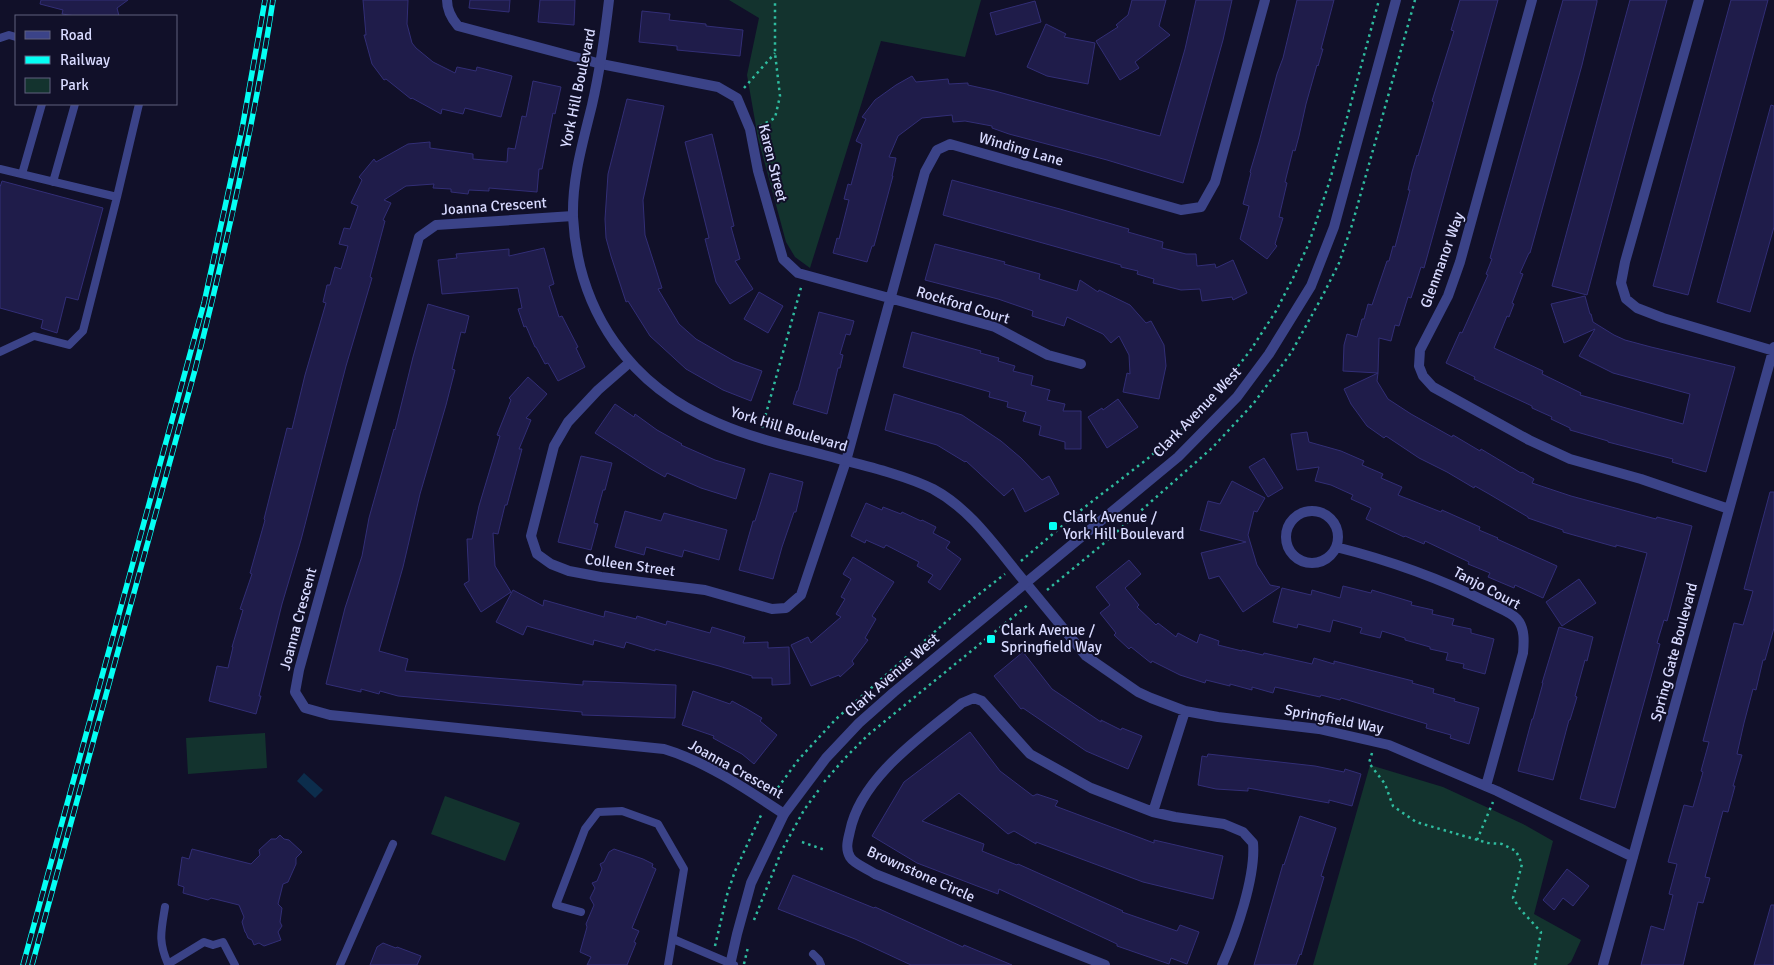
<svg xmlns="http://www.w3.org/2000/svg" width="1774" height="965" viewBox="0 0 1774 965" font-family="Signika,sans-serif">
<style>
.green{fill:#13332e}
.water{fill:#0c2d4c}
.building{fill:#1f1c4a;stroke:#322e76}
.lines{fill:none;stroke-linecap:round;stroke-linejoin:round}
.path{stroke:#2fbc9f;stroke-width:2.5;stroke-dasharray:2.5 4;stroke-linecap:butt}
.service{stroke:#3b4388;stroke-width:8}
.minor{stroke:#3b4388;stroke-width:10}
.tertiary{stroke:#3b4388;stroke-width:10}
.rail-casing{stroke:#04fff4;stroke-width:5.5}
.rail{stroke:#111029;stroke-width:4;stroke-dasharray:11;stroke-linecap:butt}
.poi-dot{fill:#04fff4;stroke:#111029;stroke-width:2}
.labels{text-anchor:middle;stroke-width:4;stroke-linejoin:round;paint-order:stroke}
.street-label{font-size:15px;fill:#d8daff;stroke:#111029}
.poi-label{font-size:15px;fill:#d8daff;stroke:#111029;text-anchor:start}
</style>
<rect width="100%" height="100%" fill="#111029"/>
<path class="green" d="M729,0H981L965,57L881,41L810,268L795,257L786,242L758,138L747,75L759,18Z
M265,733L267,768L188,774L186,738Z
M1370,765L1443,787L1523,824L1553,841L1534,914L1581,940L1571,962L1567,965H1313Z
M445,796L520,823L505,861L431,834Z"/>
<path class="water" d="M304,773L323,790L315,798L297,781Z"/>
<path class="building" d="M41,0H128L117,8L119,16H76L62,14L63,10L40,4Z
M363,0H408L407,24L412,43L416,48L433,62L455,73L457,67L476,71L477,67L512,76L501,117L465,108L463,114L442,109L441,114L412,98L411,99L386,79L384,80L372,64L364,35H366Z
M470,0H510L509,12L469,8Z
M540,0H575L574,25L538,22Z
M1132,0H1166L1159,26L1170,35L1135,62L1139,68L1120,80L1096,41L1118,27L1116,25L1128,15Z
M1196,0H1232L1223,40L1183,183L1107,160L1009,134L992,128V126L965,121L953,122L952,115L922,118L898,136L889,157L896,158L892,176H893L874,246H872L867,262L833,253L837,238L839,239L849,200L844,199L848,184L851,185L862,144L856,141L866,119L862,117L875,100L896,85L912,76L916,82L948,79L949,84L968,83V85L995,91L1160,136L1185,49Z
M1297,0H1334L1321,49H1323L1318,66L1317,65L1306,104L1299,136L1295,151L1293,150L1285,182L1287,183L1279,217L1283,218L1275,244L1277,246L1267,259L1240,239L1249,206L1243,204L1251,173L1250,172L1259,142L1277,74L1283,58Z
M1460,0H1498L1424,268L1421,267L1411,298L1408,297L1399,326L1395,325L1391,341L1379,338L1378,373L1343,371L1344,345L1347,334L1357,337L1362,319H1364L1368,304L1372,305L1387,261H1389L1393,246L1395,247L1410,190H1408L1412,172L1417,155L1418,156L1434,102L1432,101L1454,31L1451,30Z
M1563,0H1597V2L1582,65L1530,253H1529L1520,273L1523,274L1512,303L1514,304L1509,317L1507,316L1494,348L1543,371L1542,374L1581,393L1580,395L1683,424L1690,394L1613,373L1579,356L1595,329L1564,343L1551,304L1585,296L1590,314H1591L1593,322L1614,335L1625,340L1651,347L1735,367L1706,472L1672,462L1673,459L1608,442V441L1570,430V428L1551,419L1552,417L1532,408V406L1474,379L1475,377L1446,363L1460,332L1462,333L1488,275L1486,274L1492,259L1490,258Z
M1630,0H1667L1587,295L1552,286Z
M1731,0H1768L1688,295L1653,286Z
M1035,1L1041,22L996,35L990,13Z
M642,11L670,14L669,20L706,24V26L743,30L740,56L677,50V46L639,42Z
M1046,24L1066,34L1064,37L1095,43L1088,84L1047,76L1027,67Z
M533,81L561,87L555,114L553,113L542,169H539L537,192L489,188V191L469,190L468,194L451,192V189L433,188L434,184L406,186L384,200L391,203L383,220L385,221L370,277L372,278L346,366L301,540L282,604L259,696H261L256,714L209,701L217,666L228,668L233,647H232L243,610L240,609L252,574L250,573L265,520L264,519L287,428L292,429L305,375L326,303L323,302L327,285H330L335,267L341,269L348,246L339,244L344,228L350,229L358,206L351,203L362,180L359,177L374,159L376,162L408,144L430,142V148L473,154V159L507,162L508,148L515,149L522,116L526,117Z
M627,99L664,106L643,200L645,235L662,288L658,289L679,324L696,339L734,361L762,371L751,401L723,390L686,369L650,336L628,301L626,302L611,256L606,238L605,219L608,174Z
M1771,105L1774,106V227L1750,312L1717,302Z
M712,134L734,226L731,227L740,259L735,261L753,289L730,304L716,282L705,239L709,238L685,142Z
M952,180L1060,209L1129,229L1128,232L1163,242L1162,248L1186,254H1196L1197,266L1215,264L1216,268L1233,260L1247,293L1233,300L1232,297L1202,301L1200,289L1181,290L1153,283L1154,279L1137,274L1138,271L1121,267V265L943,215Z
M2,181L103,208L78,300L66,297L57,333L41,328L43,320L0,308V187Z
M935,244L1005,262L1004,264L1040,274L1039,279L1077,291L1080,280L1098,292L1099,290L1130,305L1146,323L1151,321L1164,345L1166,366L1159,399L1123,392L1127,373L1130,374L1129,355L1119,336L1111,343L1103,334L1067,317L1064,326L1032,316L1033,311L998,299L925,280Z
M544,248L554,284L549,286L559,317L562,316L578,347L576,348L585,367L558,381L548,363L545,364L536,347H535L526,326L524,327L518,309L522,308L518,288L442,294L438,260L457,258L456,254L509,249V256Z
M759,292L783,306L768,333L744,319Z
M428,304L469,316L465,333L461,332L452,369L455,370L446,405L420,494L403,567L379,651L408,659L405,671L583,685V681L676,685L675,718L582,715V712L398,696L380,691L379,694L361,689V692L326,684L345,608L362,556L369,518L394,429L395,430L413,357Z
M819,312L854,321L850,335L846,334L840,354L843,355L840,368H838L827,414L793,404L797,391H798Z
M912,332L981,351L980,353L999,358L998,361L1015,366L1013,371L1033,376L1031,385L1050,390L1047,400L1065,404L1063,411H1081V449H1065V442L1039,435L1041,426L1023,421L1026,412L1007,407L1008,402L989,397L990,392L903,367Z
M1378,373L1377,381L1388,399L1411,414L1452,437L1453,435L1480,451L1481,449L1521,473L1522,472L1534,479L1532,483L1571,496L1656,519L1657,517L1692,526L1667,621L1664,620L1657,643L1660,644L1615,808L1580,799L1647,553L1616,545V547L1563,532V530L1528,518V517L1489,494L1475,486L1474,488L1447,472L1419,458L1386,436L1384,438L1367,426L1351,404L1344,389Z
M528,377L547,394L526,418L531,420L519,449H522L507,505H505L498,534L493,533L495,566L511,592L481,612L464,584L469,581L467,539H472L479,506L500,436L497,435L511,400L509,398Z
M894,394L962,415L1001,441L1021,458L1042,480L1049,476L1059,494L1025,512L1013,488L1004,496L966,461L965,462L937,445L885,430Z
M1118,399L1138,427L1107,448L1088,417L1102,408L1103,410Z
M615,404L634,417L635,414L657,430L682,444L681,445L715,460L745,469L736,499L701,488L667,473L665,477L649,468L595,433Z
M1307,432L1309,442L1341,451L1364,461L1362,465L1383,474L1381,478L1402,487L1398,495L1441,512L1442,510L1480,527L1479,530L1498,538L1497,539L1557,566L1543,598L1515,585L1514,588L1488,577L1490,573L1468,564L1469,562L1425,541L1424,544L1405,536L1404,537L1366,519L1371,508L1351,499L1353,495L1331,485L1315,481L1319,467L1297,470L1291,434Z
M581,456L612,463L605,490H603L594,523L598,524L591,550L558,542Z
M1264,458L1283,488L1268,497L1249,467Z
M770,473L803,482L796,512H794L782,547L773,579L739,570L753,521H755Z
M1232,481L1265,498L1257,512L1254,511L1248,535L1257,565L1270,585L1280,587L1243,612L1219,576L1209,579L1201,553L1246,542L1200,530L1208,501L1220,504Z
M1770,492H1774V628L1765,660H1763L1756,690L1753,689L1744,723L1737,754L1742,755L1733,786H1735L1728,812L1723,811L1705,877L1710,878L1703,903L1698,902L1683,965H1641L1651,926L1664,930L1673,895L1669,894L1677,864L1668,862L1684,805L1693,807L1703,772L1701,771L1709,742L1703,741L1734,623L1743,625L1753,591L1744,589Z
M866,503L882,510L883,507L901,514L902,512L921,521L922,520L936,527L933,533L950,542L946,548L961,559L940,590L928,582L933,575L917,566L919,562L886,545L884,548L866,540L865,543L851,536Z
M625,511L661,521L664,513L727,530L719,560L684,550L682,557L646,547L644,555L615,547Z
M853,557L894,582L872,616L876,619L865,638L868,640L852,661L854,664L840,677L839,675L811,686L791,645L808,637L811,643L841,617L836,614L845,599L841,597L851,579L843,574Z
M1129,560L1141,574L1125,588L1139,605L1137,607L1156,625L1158,623L1176,637L1178,633L1197,643L1200,634L1219,641L1218,645L1242,651V650L1263,655L1264,653L1312,664L1314,658L1334,664V661L1413,681L1412,683L1434,689L1433,693L1455,699L1454,701L1479,708L1469,744L1450,738L1451,735L1426,728L1427,724L1341,698L1340,700L1321,695L1320,697L1275,687L1273,693L1252,687V690L1230,684V686L1206,680L1205,683L1180,675L1152,661L1151,663L1131,647L1129,649L1114,635L1116,633L1100,613L1110,605L1096,587Z
M1579,579L1596,603L1562,626L1546,602Z
M1343,586L1371,593L1372,590L1412,602L1411,605L1433,610L1432,614L1454,619L1452,625L1471,629V633L1494,639L1485,674L1463,668L1464,664L1446,660L1448,653L1430,649V647L1405,640V638L1382,631L1380,638L1360,633L1362,628L1333,620L1330,632L1298,624L1297,628L1273,622L1282,588L1311,595L1312,590L1340,598Z
M513,590L543,606L544,600L604,617L605,611L636,619L637,616L666,625L667,621L710,633L712,627L745,637L743,643L768,642V648L789,647L790,684L772,685V678H752V676L719,666L655,649V651L626,642L624,648L594,640L593,645L527,626L523,635L496,622Z
M1559,627L1593,637L1587,661L1585,660L1575,696L1577,697L1570,720H1569L1553,780L1518,771L1532,719H1533L1543,683H1542Z
M1023,652L1052,689L1101,722V720L1121,730L1122,728L1142,736L1128,769L1086,751L1023,708L1021,709L994,676Z
M693,691L730,704L732,701L747,709L762,718L760,721L777,735L754,764L742,754L713,738L714,736L682,725Z
M970,732L1000,771L1033,796L1037,794L1058,801L1055,806L1154,843V840L1223,856L1213,899L1143,882L1036,842V844L1014,831L1008,834L959,793L922,821L984,844L982,851L1017,865L1018,864L1123,911L1122,912L1177,931L1180,925L1199,932L1187,964L1171,958L1169,964L1117,946V944L999,889L998,894L917,863L872,836L904,782Z
M1208,754L1315,766L1344,772L1345,769L1361,774L1352,806L1329,800V803L1248,788V791L1216,789L1198,785L1202,756L1207,757Z
M1300,816L1336,828L1321,876L1324,877L1301,955L1300,954L1296,965H1254L1283,864L1284,865Z
M280,835L284,839L289,840L302,852L296,858V864L288,882L283,884L278,904L282,908L280,922L282,926L278,932L281,940L264,946L259,943L254,945L252,940L248,938L246,933L245,932L242,922L244,917L239,905L211,898L208,900L183,893L184,887L178,885L182,857L189,859L192,849L251,864L260,855L259,850L271,839H276Z
M614,849L643,859L653,864L652,867L656,869L632,928L639,931L634,942L636,943L627,965H587L591,957L580,952L587,927L586,924L594,905L590,898L595,888L592,883L597,881L602,869L600,864L604,862L609,852Z
M1567,869L1589,886L1573,906L1563,898L1554,910L1543,900Z
M793,875L874,908L875,907L963,947L964,945L1012,965H911L855,939L778,909Z
M1771,905H1774V965H1754Z
M383,943L396,948L397,947L421,956L417,965H370L377,947Z"/>
<g class="lines">
<path class="path" d="M744,88L775,53
M760,126L775,118L780,96L775,53V0
M762,428L802,284
M1021,561L1081,510L1146,460L1192,420L1211,400L1250,351L1276,311L1293,278L1309,243L1330,180L1379,0
M1047,590L1103,544L1212,448L1253,404L1291,353L1323,295L1339,263L1352,225L1415,0
M1372,753L1369,763L1385,784L1393,806L1416,822L1488,843L1502,844L1516,851L1522,864L1513,898L1520,909L1541,932L1535,965
M824,782L845,758L868,735L1029,604
M774,793L799,759L836,719L964,606L1005,574
M1477,840L1493,802
M802,842L825,850
M754,920L782,850L804,810L821,787
M715,946L727,895L735,871L762,813
M744,964L748,947"/>
<path class="service" d="M0,38L9,35L16,37
M0,169L117,197L83,331L69,345L34,336L0,352
M22,174L42,104
M53,182L75,104
M117,197L139,104
M165,907C161,932 158,941 168,964L204,942L213,945L223,942L235,965
M581,912L556,905L585,829L598,812L622,811L658,824L684,869L668,965
M673,939L734,965
M813,954L819,960L821,965
M340,965L393,844"/>
<path class="minor" d="M447,0C447,10 452,19 458,26L601,64L718,87L737,98L750,129L758,171L783,259L798,273L995,327L1048,355L1081,364
M1532,0L1460,262L1448,296L1420,350L1419,366L1423,376L1433,387L1529,440L1570,459L1641,479L1729,509
M1699,0L1625,262L1621,283L1626,299L1637,308L1663,318L1774,351
M573,216L436,225L419,237L299,670L295,692L305,708L330,715L664,749C705,761 748,790 784,814
M629,363L598,390L568,422L554,446L531,536L537,554L551,564L569,571L601,577L705,590L772,609L786,608L801,595L846,461L925,172L937,150L950,144L1181,210L1201,207L1215,182L1265,0
M1286 537a26 26 0 1 1 52 0a26 26 0 1 1-52 0Z
M1336,547C1388,560 1439,578 1487,602C1496,607 1511,612 1517,619C1525,628 1524,642 1523,653L1486,786
M1025,582L1086,656L1138,692L1151,698L1185,711L1218,717L1319,729L1389,745L1497,791L1633,857
M1153,812L1185,711
M1105,965L875,874C868,869 854,864 850,857C845,848 848,840 850,831C861,777 922,736 962,703L974,698L982,701L1030,754L1091,788L1153,812L1175,817L1224,824L1243,832L1253,843C1256,876 1236,934 1222,965
M1603,965L1774,347"/>
<path class="tertiary" d="M609,0C605,35 600,70 592,105C583,142 572,178 573,217C578,313 631,387 718,423C752,438 789,446 824,455C857,464 903,474 933,489C972,510 997,549 1025,582
M730,965L737,934L751,883L784,814L826,758L859,723L894,692L1178,457L1237,397L1269,354L1311,286L1334,227L1396,0"/>
<g class="rail-casing">
<path id="rail" d="M23,965L204,303L242,129L265,0
M32,965L195,370C226,247 254,125 273,0"/>
</g>
<use href="#rail" class="rail"/>
</g>
<g class="poi-dot">
<rect x="1048" y="521" width="10" height="10" rx="2.5"/>
<rect x="986" y="634" width="10" height="10" rx="2.5"/>
</g>
<g class="labels">
<g class="street-label">
<text transform="translate(578 88) rotate(-78)" y="5">York Hill Boulevard</text>
<text transform="translate(1021 149) rotate(16)" y="5">Winding Lane</text>
<text transform="translate(773 163) rotate(76)" y="5">Karen Street</text>
<text transform="translate(494 206) rotate(-4)" y="5">Joanna Crescent</text>
<text transform="translate(1442 260) rotate(-70)" y="5">Glenmanor Way</text>
<text transform="translate(963 305) rotate(17)" y="5">Rockford Court</text>
<text transform="translate(1197 412) rotate(-46)" y="5">Clark Avenue West</text>
<text transform="translate(789 429) rotate(17)" y="5">York Hill Boulevard</text>
<text transform="translate(630 565) rotate(8)" y="5">Colleen Street</text>
<text transform="translate(1487 588) rotate(28)" y="5">Tanjo Court</text>
<text transform="translate(298 619) rotate(-75)" y="5">Joanna Crescent</text>
<text transform="translate(1674 652) rotate(-75)" y="5">Spring Gate Boulevard</text>
<text transform="translate(892 675) rotate(-41)" y="5">Clark Avenue West</text>
<text transform="translate(1334 719) rotate(11)" y="5">Springfield Way</text>
<text transform="translate(736 769) rotate(29)" y="5">Joanna Crescent</text>
<text transform="translate(921 874) rotate(24)" y="5">Brownstone Circle</text>
</g>
<g class="poi-label">
<text x="1063" y="522">Clark Avenue /<tspan x="1063" dy="17">York Hill Boulevard</tspan></text>
<text x="1001" y="635">Clark Avenue /<tspan x="1001" dy="17">Springfield Way</tspan></text>
</g>
</g>
<rect x="15" y="15" width="162" height="90" fill="#111029" stroke="#61617f"/>
<rect x="25" y="31" width="25" height="8" fill="#3b4388" stroke="#61617f"/>
<text x="60" y="40" font-size="15" fill="#d8daff">Road</text>
<rect x="25" y="56" width="25" height="8" fill="#04fff4" stroke="#61617f"/>
<text x="60" y="65" font-size="15" fill="#d8daff">Railway</text>
<rect x="25" y="78" width="25" height="15" fill="#13332e" stroke="#61617f"/>
<text x="60" y="90" font-size="15" fill="#d8daff">Park</text>
</svg>
